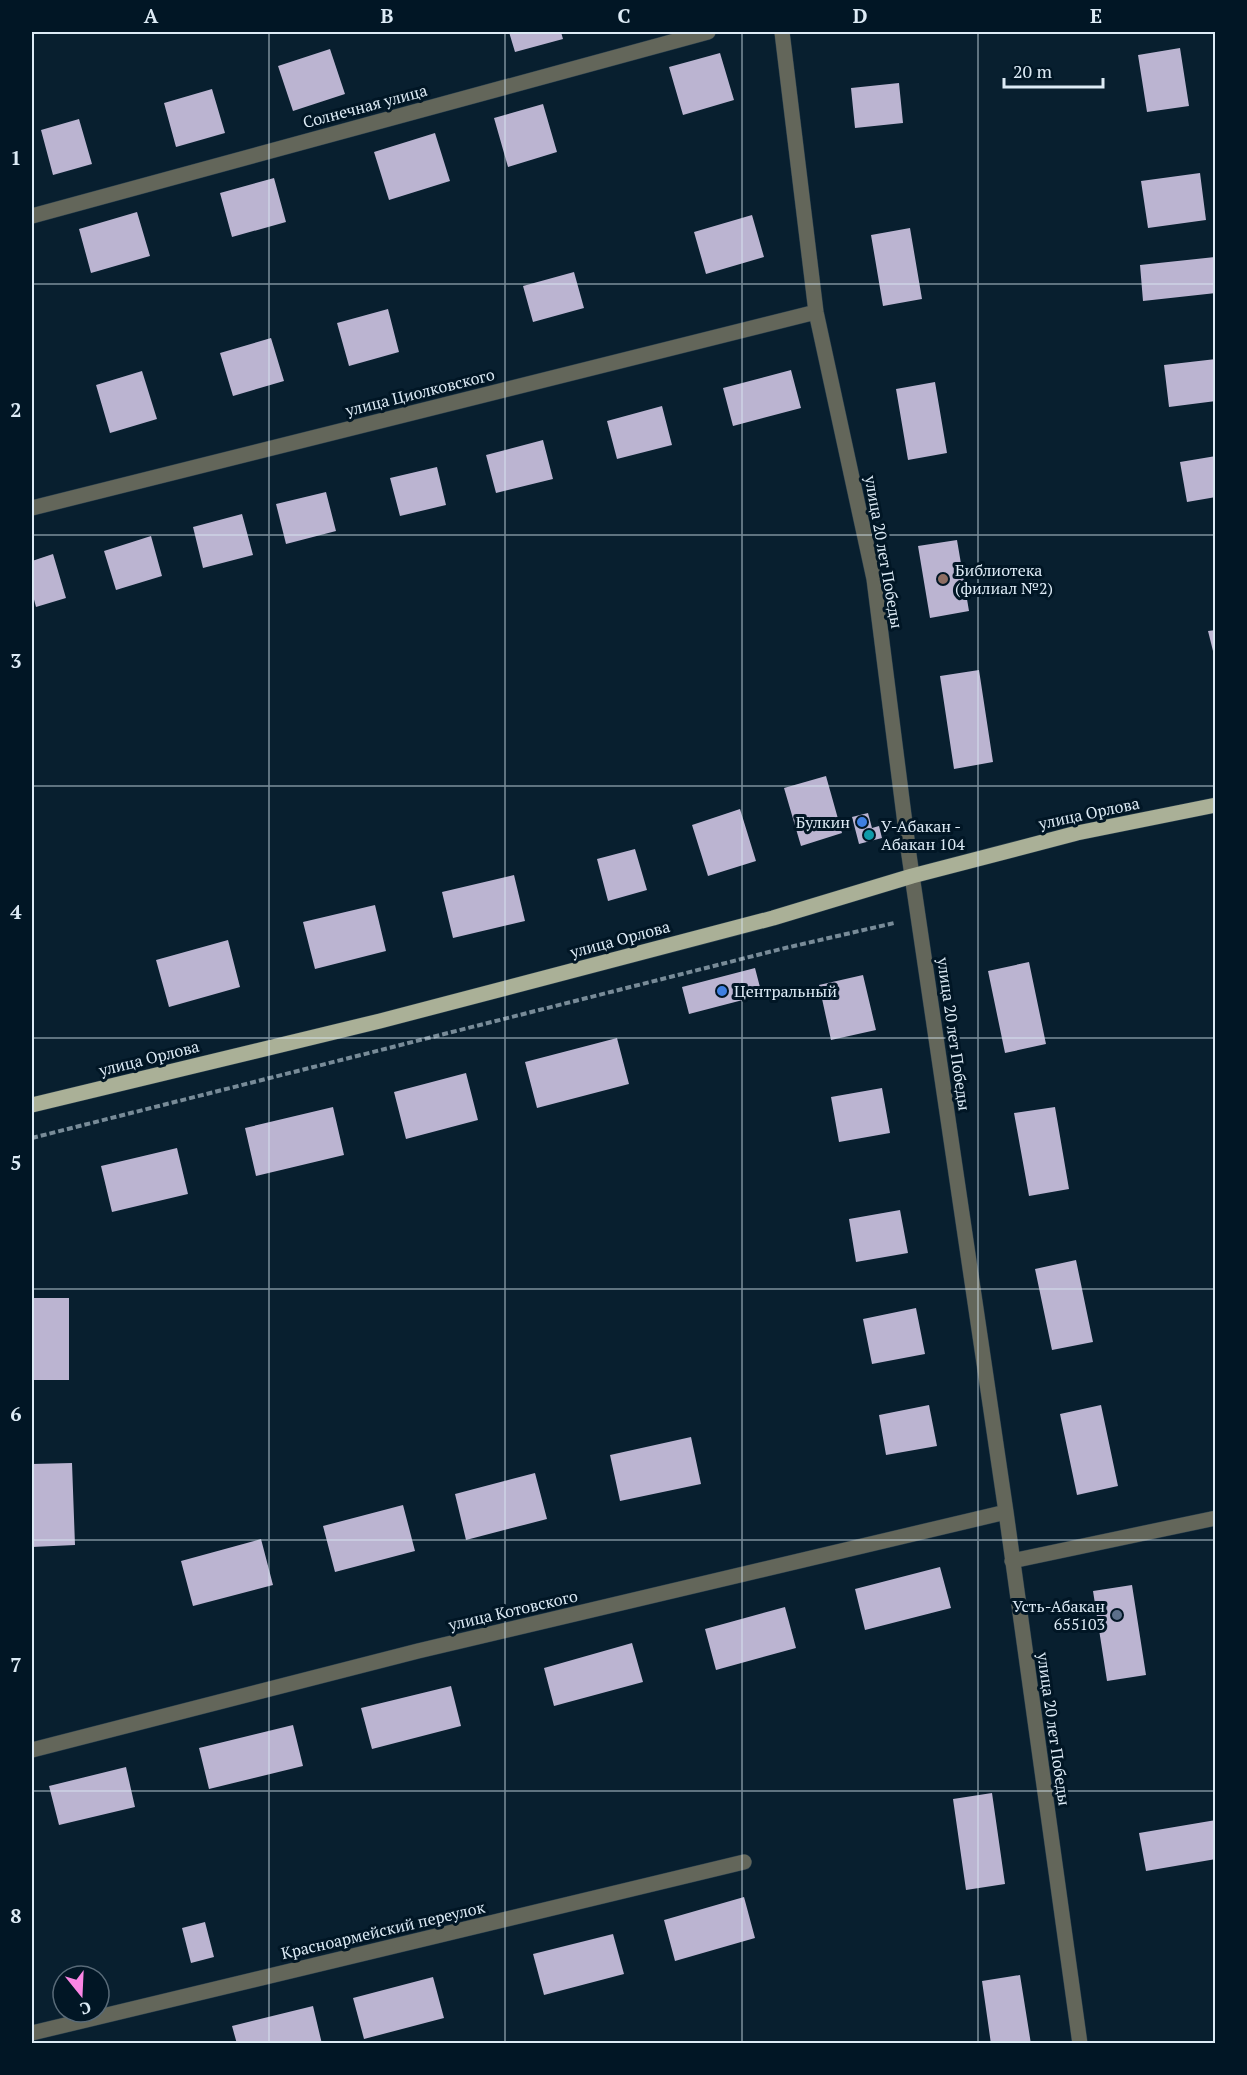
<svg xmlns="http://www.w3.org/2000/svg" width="1247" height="2075" viewBox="0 0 1247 2075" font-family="'PT Serif',serif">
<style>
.building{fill:#bbb4d1}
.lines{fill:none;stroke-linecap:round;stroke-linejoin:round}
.minor-casing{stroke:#263c4b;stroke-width:16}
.primary-casing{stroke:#263c4b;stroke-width:16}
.path{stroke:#788b98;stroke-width:4;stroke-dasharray:6 3;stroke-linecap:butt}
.minor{stroke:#63665a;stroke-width:15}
.primary{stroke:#aab097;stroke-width:15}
.grid{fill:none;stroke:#ddebf6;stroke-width:1.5;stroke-opacity:0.55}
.education-dot{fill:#8d6e63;stroke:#011625;stroke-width:2}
.shop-dot{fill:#3f7fe0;stroke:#011625;stroke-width:2}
.culture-dot{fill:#0f9aa8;stroke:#011625;stroke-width:2}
.service-dot{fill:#5c6f8a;stroke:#011625;stroke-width:2}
.labels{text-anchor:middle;stroke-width:6;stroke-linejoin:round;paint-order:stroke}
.street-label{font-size:16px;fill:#ddebf6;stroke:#011625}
.poi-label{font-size:16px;fill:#ddebf6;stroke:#011625;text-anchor:start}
.neatline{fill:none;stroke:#ddebf6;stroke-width:2}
.grid-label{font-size:20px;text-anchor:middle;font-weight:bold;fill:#ddebf6}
</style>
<rect width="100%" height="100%" fill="#081f2f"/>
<path class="building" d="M509,32H561L563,39L515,52Z
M1180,48L1189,106L1147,112L1138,55Z
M330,49L345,94L293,111L278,66Z
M720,53L734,100L683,115L669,67Z
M899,83L903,123L855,128L851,88Z
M212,89L225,133L176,147L164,103Z
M543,104L557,152L508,167L494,118Z
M79,119L92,164L53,175L41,130Z
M435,133L450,181L389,200L374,152Z
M1200,173L1206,220L1148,228L1141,181Z
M274,178L286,222L232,237L220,193Z
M137,212L150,256L91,273L79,229Z
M752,215L764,257L706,274L694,232Z
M910,228L922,299L883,306L871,235Z
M1215,257L1216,293L1143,301L1140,265Z
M574,272L584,308L533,322L523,286Z
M388,309L399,352L349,366L337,323Z
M271,338L284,381L233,396L220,353Z
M1216,359V401L1169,407L1164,365Z
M791,370L801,408L733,426L723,388Z
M142,371L157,419L110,433L96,385Z
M935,382L947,453L908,460L896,389Z
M662,406L672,445L617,459L607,421Z
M543,440L553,479L496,493L486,455Z
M1216,456V497L1187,502L1180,462Z
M437,467L446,505L400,516L390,478Z
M326,492L336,531L286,544L276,504Z
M242,514L253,555L203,568L193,527Z
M151,536L162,576L116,590L104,551Z
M957,540L969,611L930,618L918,546Z
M53,554L66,598L36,607L32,592V561Z
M1216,630V659H1215L1208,631Z
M979,670L993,762L954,769L940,676Z
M826,776L842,833L801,846L784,788Z
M740,809L756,861L708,876L692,825Z
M868,813L872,828L879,826L882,838L859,844L852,817Z
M635,849L647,890L608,901L597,859Z
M514,875L525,921L453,938L442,892Z
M375,905L386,951L315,969L303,922Z
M228,940L240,987L169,1007L156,960Z
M1029,962L1046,1044L1005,1053L988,971Z
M755,968L762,995L689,1014L682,987Z
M863,975L876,1030L831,1040L819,985Z
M617,1038L629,1084L537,1108L525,1062Z
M466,1073L478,1120L406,1139L394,1092Z
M882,1088L890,1133L839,1142L831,1097Z
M333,1107L344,1155L256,1176L245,1128Z
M1055,1107L1069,1189L1029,1196L1014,1113Z
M177,1148L188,1194L112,1212L101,1166Z
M900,1210L908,1253L856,1262L849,1219Z
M1076,1260L1093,1342L1052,1350L1035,1269Z
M32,1298H69V1380H32Z
M916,1308L925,1354L872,1364L863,1319Z
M929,1405L937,1446L886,1455L879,1415Z
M1101,1405L1118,1486L1077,1495L1060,1414Z
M691,1437L701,1484L620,1501L610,1455Z
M72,1463L75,1545L32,1547V1464Z
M535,1473L547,1519L466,1540L455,1494Z
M403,1505L415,1551L335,1572L323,1526Z
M261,1539L273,1585L193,1606L181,1561Z
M940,1567L951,1608L865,1630L855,1589Z
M1132,1585L1146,1675L1107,1681L1093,1591Z
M785,1607L796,1648L716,1670L705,1629Z
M632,1643L643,1682L554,1706L544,1668Z
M451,1686L461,1726L372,1749L361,1708Z
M293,1725L303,1766L209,1789L199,1748Z
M126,1767L135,1807L59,1825L49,1786Z
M992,1793L1005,1884L966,1890L953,1799Z
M1216,1820V1859L1146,1871L1139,1833Z
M744,1897L755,1938L675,1961L664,1920Z
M205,1922L214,1957L191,1963L182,1928Z
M613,1934L624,1974L544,1995L533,1954Z
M1020,1975L1031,2044H991L982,1981Z
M433,1977L444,2018L364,2039L353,1998Z
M313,2006L322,2044H237L232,2026Z"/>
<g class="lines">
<g class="minor-casing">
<path id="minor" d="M782,32L816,312L874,579L909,855L1006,1512L1080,2044
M32,216L708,32
M32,508L816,312
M1012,1561L1216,1518
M32,1750L418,1651L1006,1512
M32,2033L744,1862"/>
</g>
<g class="primary-casing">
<path id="primary" d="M32,1105L380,1021L773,918L912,876L1077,833L1216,805"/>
</g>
<path class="path" d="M32,1138L781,949L894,923"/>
<use href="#minor" class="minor"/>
<use href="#primary" class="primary"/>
</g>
<path class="grid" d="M269,32V2044M505,32V2044M742,32V2044M978,32V2044M32,284H1216M32,535H1216M32,786H1216M32,1038H1216M32,1289H1216M32,1540H1216M32,1791H1216"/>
<circle class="education-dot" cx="943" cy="579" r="6"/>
<g class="shop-dot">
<circle cx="862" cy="822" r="6"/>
<circle cx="722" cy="991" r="6"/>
</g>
<circle class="culture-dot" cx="869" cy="835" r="6"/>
<circle class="service-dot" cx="1117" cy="1615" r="6"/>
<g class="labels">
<g class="street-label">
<text transform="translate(365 106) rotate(-15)" y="6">Солнечная улица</text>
<text transform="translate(420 392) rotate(-14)" y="6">улица Циолковского</text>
<text transform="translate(884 552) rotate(80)" y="6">улица 20 лет Победы</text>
<text transform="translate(1089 813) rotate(-12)" y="6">улица Орлова</text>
<text transform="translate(620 939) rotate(-15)" y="6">улица Орлова</text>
<text transform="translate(954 1034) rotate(82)" y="6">улица 20 лет Победы</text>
<text transform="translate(149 1058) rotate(-14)" y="6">улица Орлова</text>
<text transform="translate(513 1610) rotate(-13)" y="6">улица Котовского</text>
<text transform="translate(1054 1729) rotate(82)" y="6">улица 20 лет Победы</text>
<text transform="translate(383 1930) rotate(-13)" y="6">Красноармейский переулок</text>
</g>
<g class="poi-label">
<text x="955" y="576">Библиотека<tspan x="955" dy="18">(филиал №2)</tspan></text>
<text x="850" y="828" text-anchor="end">Булкин</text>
<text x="881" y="832">У-Абакан -<tspan x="881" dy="18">Абакан 104</tspan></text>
<text x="734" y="997">Центральный</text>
<text x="1105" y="1612" text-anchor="end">Усть-Абакан<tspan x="1105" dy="18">655103</tspan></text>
</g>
</g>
<rect width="1247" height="2075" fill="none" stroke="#011625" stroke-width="66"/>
<g transform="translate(81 1994) rotate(162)"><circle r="28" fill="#011625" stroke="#596b79" stroke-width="1.5"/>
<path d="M0-4.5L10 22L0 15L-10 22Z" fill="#fb86e5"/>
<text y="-9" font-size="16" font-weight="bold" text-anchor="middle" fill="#ddebf6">С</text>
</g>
<path d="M1004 78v9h99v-9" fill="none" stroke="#ddebf6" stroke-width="3"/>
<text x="1013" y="78" font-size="18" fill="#ddebf6" stroke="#011625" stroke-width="4.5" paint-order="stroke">20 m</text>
<rect x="33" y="33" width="1181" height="2009" class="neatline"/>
<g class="grid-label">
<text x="151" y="23">A</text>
<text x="387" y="23">B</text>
<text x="624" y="23">C</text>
<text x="860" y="23">D</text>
<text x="1096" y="23">E</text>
<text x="16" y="165">1</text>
<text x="16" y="417">2</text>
<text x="16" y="668">3</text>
<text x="16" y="919">4</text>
<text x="16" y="1170">5</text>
<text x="16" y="1421">6</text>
<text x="16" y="1672">7</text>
<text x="16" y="1923">8</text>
</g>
</svg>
